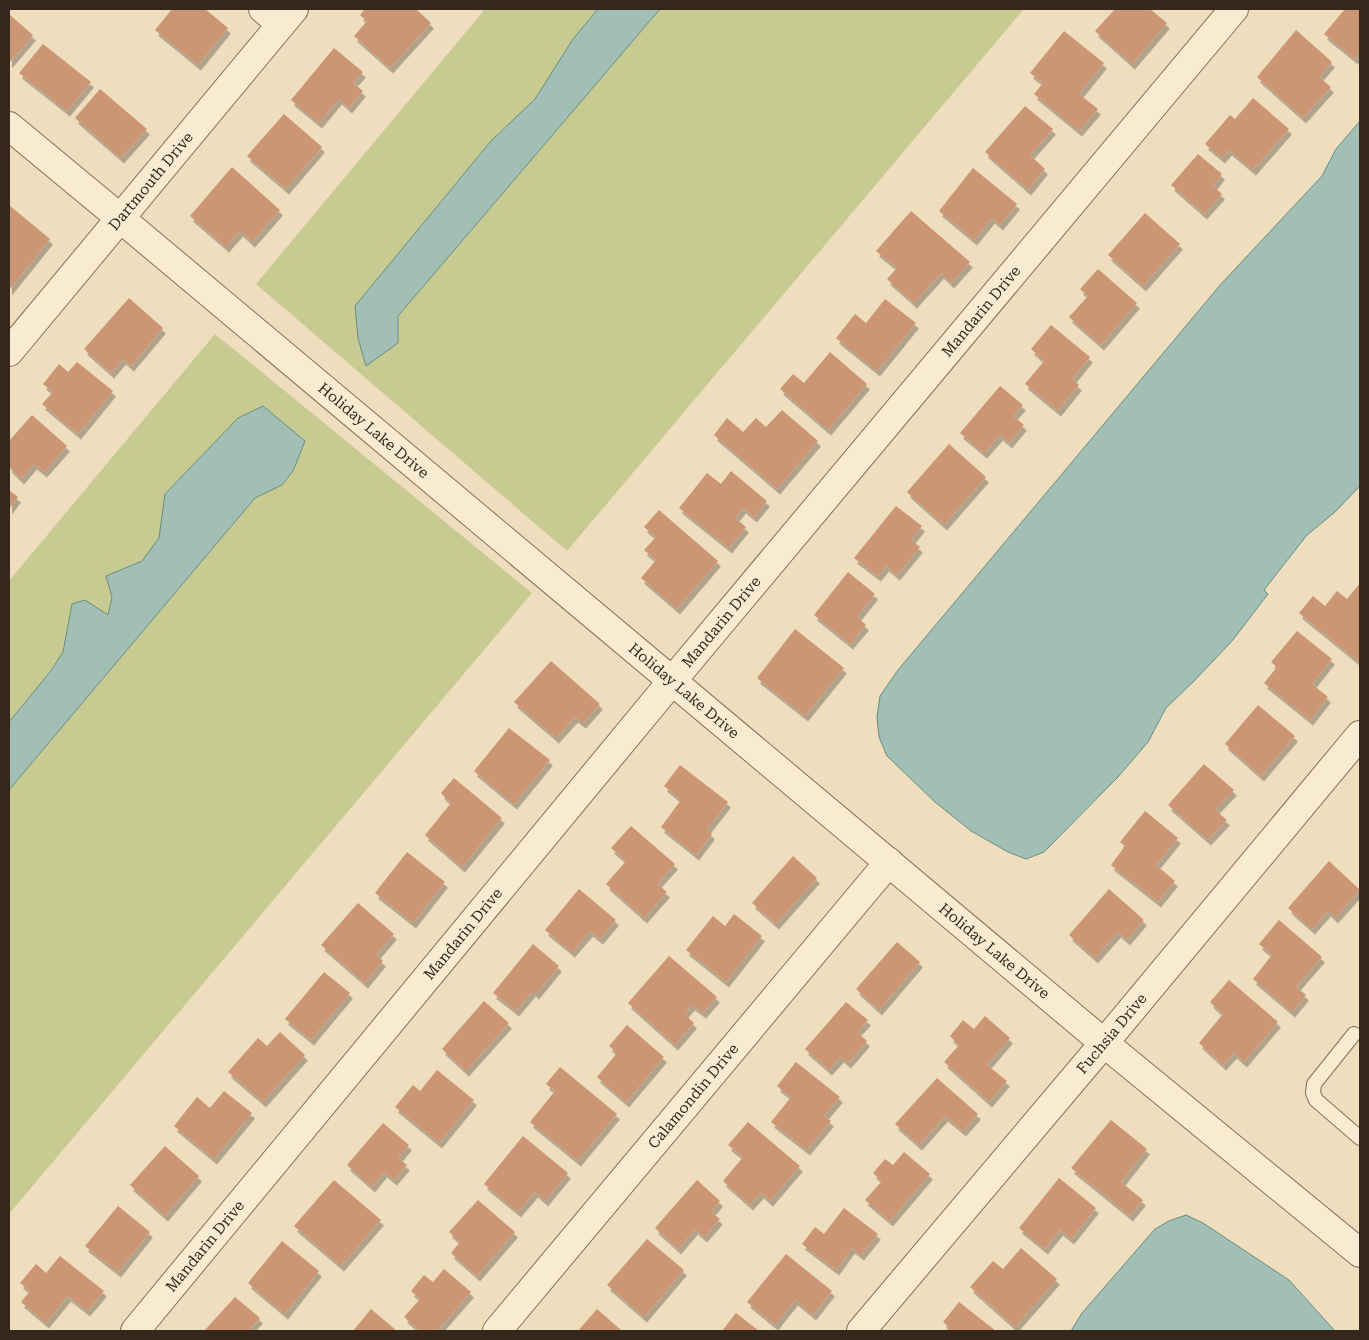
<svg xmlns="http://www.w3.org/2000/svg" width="1369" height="1340" viewBox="0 0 1369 1340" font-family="'Roboto Serif',serif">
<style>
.green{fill:#c7cb92}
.water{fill:#a1bfb5;stroke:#698d82}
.building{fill:#cc9573;filter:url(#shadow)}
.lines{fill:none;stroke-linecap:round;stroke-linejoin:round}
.service-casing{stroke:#866e57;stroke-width:16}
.minor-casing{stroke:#866e57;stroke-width:30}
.tertiary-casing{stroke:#866e57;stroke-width:30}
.service{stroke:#f9ebd1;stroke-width:14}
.minor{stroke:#f9ebd1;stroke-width:28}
.tertiary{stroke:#f9ebd1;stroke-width:28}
.labels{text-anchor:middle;stroke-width:5;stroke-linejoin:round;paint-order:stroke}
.street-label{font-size:15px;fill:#35271c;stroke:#f5e8cd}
</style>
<defs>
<filter id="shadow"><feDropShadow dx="3" dy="5.5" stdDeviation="0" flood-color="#0004"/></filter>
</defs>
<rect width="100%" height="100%" fill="#eedebe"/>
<path class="green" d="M485,9H1024L567,551L256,284Z
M215,334L532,593L9,1214V581Z"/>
<path class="water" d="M598,9H660L398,316V343L366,366L358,338L355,306L491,141L535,99L573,39Z
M1360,121V486L1335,512L1307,535L1264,590L1268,594L1232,641L1194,681L1166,708L1148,742L1118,777L1044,852L1026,859L1008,852L971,831L935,802L887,756L879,737L877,717L880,696L898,670L1221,284L1322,176L1336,149Z
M263,406L305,441L293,471L282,485L255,498L9,790V722L50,672L63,652L72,604L85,600L108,615L112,597L106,576L142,561L159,538L165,494L238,418Z
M1186,1215L1203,1223L1289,1280L1335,1331H1071L1082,1313L1155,1229L1169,1221Z"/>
<path class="building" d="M172,9H205L228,28L198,65L155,30Z
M365,9H416L431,23L390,68L354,36L367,21L360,15Z
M1115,9H1150L1167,23L1132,64L1095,31Z
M1345,9H1360V52L1355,59L1324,34Z
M9,14L33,35L9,63Z
M1296,30L1332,62L1319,77L1331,87L1303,118L1257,77Z
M1064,31L1104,63L1079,94L1098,109L1079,131L1034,94L1043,83L1030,73Z
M43,44L91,82L67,111L19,73Z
M334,48L363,72L353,83L363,91L349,108L339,99L319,123L291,100Z
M100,89L147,129L121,158L75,118Z
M1253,98L1289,129L1253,170L1229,150L1222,158L1205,144L1230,115L1235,119Z
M1025,106L1053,129L1030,155L1045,169L1028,190L985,152Z
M284,114L322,147L286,189L247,156Z
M1198,154L1222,174L1213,186L1222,194L1204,214L1171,185Z
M232,167L280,210L252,242L240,231L226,247L190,216Z
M973,168L1017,204L1000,225L992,218L974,240L939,211Z
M9,205L50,239L9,290Z
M911,211L970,262L951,283L941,273L914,303L887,279L897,268L876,251Z
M1145,213L1180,244L1143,286L1108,255Z
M1098,269L1137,303L1101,345L1069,317L1088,296L1080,289Z
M129,298L163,328L131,366L123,359L111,373L84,349Z
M885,299L916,323L877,371L836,338L855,314L866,323Z
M1051,325L1090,357L1072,379L1079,385L1058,411L1025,384L1044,361L1031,349Z
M830,352L867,384L828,430L780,389L793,374L804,383Z
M77,362L113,391L78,434L42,404L53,392L43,384L59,364L68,372Z
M1000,386L1023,405L1013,416L1024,425L1009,443L1000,435L984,453L960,433Z
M782,410L818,441L777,489L714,435L727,418L743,432L756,418L766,427Z
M32,415L67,446L44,472L34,464L21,479L9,467V441Z
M949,444L986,477L944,525L907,492Z
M731,471L767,501L754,517L743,508L735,518L746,527L729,548L679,508L707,473L721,484Z
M9,490L18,497L9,509Z
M896,506L922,526L911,540L920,547L897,575L886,566L878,576L854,558Z
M659,510L718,561L677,609L641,578L656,560L644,550L656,537L644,527Z
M848,572L875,594L857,617L866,625L850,644L814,615Z
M1360,583V661L1359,662L1299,613L1313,596L1325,606L1337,591L1347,599Z
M795,629L844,668L805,716L757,678Z
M1297,631L1332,659L1312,684L1328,697L1310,720L1264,683L1277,667L1271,662Z
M551,661L600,704L583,723L575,717L556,738L514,702Z
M1258,705L1295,736L1261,776L1225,744Z
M509,728L550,760L514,804L474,771Z
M1204,764L1234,790L1215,810L1227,820L1208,840L1168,805Z
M680,765L728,802L707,829L712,834L696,855L661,827L681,800L664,786Z
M454,778L502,818L462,867L425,835L451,803L441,793Z
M1145,811L1178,838L1156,865L1175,881L1158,902L1111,865L1125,846L1120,842Z
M631,826L675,864L657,884L667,892L644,918L606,884L626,861L611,848Z
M407,852L445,882L413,923L375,893Z
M793,856L817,878L776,924L752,903Z
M1329,861L1360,890L1335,918L1328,911L1312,929L1288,908Z
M579,889L616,920L600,939L590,931L572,952L545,930Z
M1109,889L1144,920L1127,940L1118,932L1095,958L1069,935Z
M358,903L394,934L376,955L383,961L365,983L321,945Z
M734,914L762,936L726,982L686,950L713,916L725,926Z
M1279,920L1322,957L1296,987L1306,995L1292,1012L1253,979L1272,955L1259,944Z
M897,942L920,962L879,1010L856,989Z
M533,944L559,966L536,994L533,991L516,1011L493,993Z
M669,956L717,997L703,1013L692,1005L684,1014L694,1023L675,1045L628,1003Z
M324,972L350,993L311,1040L285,1019Z
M1229,980L1278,1022L1244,1062L1234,1053L1223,1065L1199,1043L1223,1014L1210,1002Z
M484,1001L509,1023L466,1071L442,1049Z
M846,1002L868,1020L857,1032L867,1041L848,1063L841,1057L829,1070L805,1049Z
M985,1016L1010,1038L987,1065L1007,1081L989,1102L944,1062L959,1045L950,1036L963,1020L974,1029Z
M627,1025L664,1057L626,1102L597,1077L617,1053L609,1046Z
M280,1032L305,1055L263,1102L228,1072L258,1038L267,1046Z
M796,1062L840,1097L824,1116L831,1121L807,1150L771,1122L791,1097L777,1086Z
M560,1067L617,1114L578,1161L530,1122L555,1091L546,1084Z
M437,1070L474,1100L439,1143L395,1107L413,1085L420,1091Z
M937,1078L978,1114L963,1131L945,1116L919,1145L895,1124Z
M224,1091L252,1113L214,1159L174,1126L197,1097L210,1108Z
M1111,1120L1147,1149L1121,1182L1143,1200L1130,1216L1071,1168Z
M748,1122L800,1166L770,1201L761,1193L750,1205L723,1181L743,1157L728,1145Z
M383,1123L409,1145L398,1158L407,1165L394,1180L384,1172L372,1187L347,1165Z
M523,1136L568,1173L545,1201L535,1192L518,1212L484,1184Z
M165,1146L199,1176L165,1216L130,1185Z
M904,1152L930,1174L890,1221L865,1200L882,1181L873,1173L885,1159L893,1165Z
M1059,1178L1096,1208L1071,1239L1060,1230L1045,1249L1019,1228Z
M334,1180L381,1220L341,1266L294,1226Z
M697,1180L720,1201L711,1212L720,1219L704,1237L695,1229L678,1249L655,1228Z
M478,1200L515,1232L477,1276L451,1253L460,1242L449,1232Z
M118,1206L150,1232L118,1272L85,1246Z
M844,1208L878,1234L861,1255L852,1248L836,1270L802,1244L815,1227L824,1234Z
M647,1239L684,1270L644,1317L607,1285Z
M282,1241L319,1271L285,1314L248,1283Z
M1021,1248L1057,1279L1015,1327L970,1287L993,1261L1003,1269Z
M786,1254L832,1291L813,1315L795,1300L775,1325L747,1302Z
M60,1256L104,1291L87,1311L68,1296L46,1323L21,1302L30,1291L20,1283L36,1264L46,1273Z
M444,1269L471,1292L437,1331H420L404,1317L420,1299L411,1291L424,1275L433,1282Z
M235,1297L260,1318L248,1331H204Z
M959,1302L996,1331H946L949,1327L943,1322Z
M371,1309L397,1331H353Z
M597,1309L622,1331H578Z
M736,1313L759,1331H722Z"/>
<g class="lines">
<g class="service-casing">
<path id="service" d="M1354,1034L1314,1084L1313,1093L1316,1100L1360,1138"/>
</g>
<g class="minor-casing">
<g id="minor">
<path d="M263,9L281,24"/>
<path id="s1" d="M9,352L294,9"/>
<path id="s2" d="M135,1331L672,681L1234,9"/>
<path id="s3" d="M497,1331L889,862"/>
<path id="s4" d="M861,1331L1104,1043L1360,735"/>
</g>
</g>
<g class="tertiary-casing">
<g id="tertiary">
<path id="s5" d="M9,126L120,218L1104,1043L1360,1253"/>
</g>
</g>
<use href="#service" class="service"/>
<use href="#minor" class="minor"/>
<use href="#tertiary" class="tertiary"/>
</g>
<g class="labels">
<g class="street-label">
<text dy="5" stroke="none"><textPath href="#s1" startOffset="222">Dartmouth Drive</textPath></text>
<text dy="5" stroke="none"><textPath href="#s2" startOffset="1325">Mandarin Drive</textPath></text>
<text dy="5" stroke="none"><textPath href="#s5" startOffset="475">Holiday Lake Drive</textPath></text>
<text dy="5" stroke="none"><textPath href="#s2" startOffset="920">Mandarin Drive</textPath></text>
<text dy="5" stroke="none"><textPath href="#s5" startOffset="880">Holiday Lake Drive</textPath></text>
<text dy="5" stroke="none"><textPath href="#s2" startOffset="515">Mandarin Drive</textPath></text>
<text dy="5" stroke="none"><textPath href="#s5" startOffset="1285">Holiday Lake Drive</textPath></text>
<text dy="5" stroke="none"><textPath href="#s4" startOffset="389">Fuchsia Drive</textPath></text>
<text dy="5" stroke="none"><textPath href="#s3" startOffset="306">Calamondin Drive</textPath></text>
<text dy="5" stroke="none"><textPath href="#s2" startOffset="110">Mandarin Drive</textPath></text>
</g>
</g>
<rect width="1369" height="1340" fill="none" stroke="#35271c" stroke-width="20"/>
</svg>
